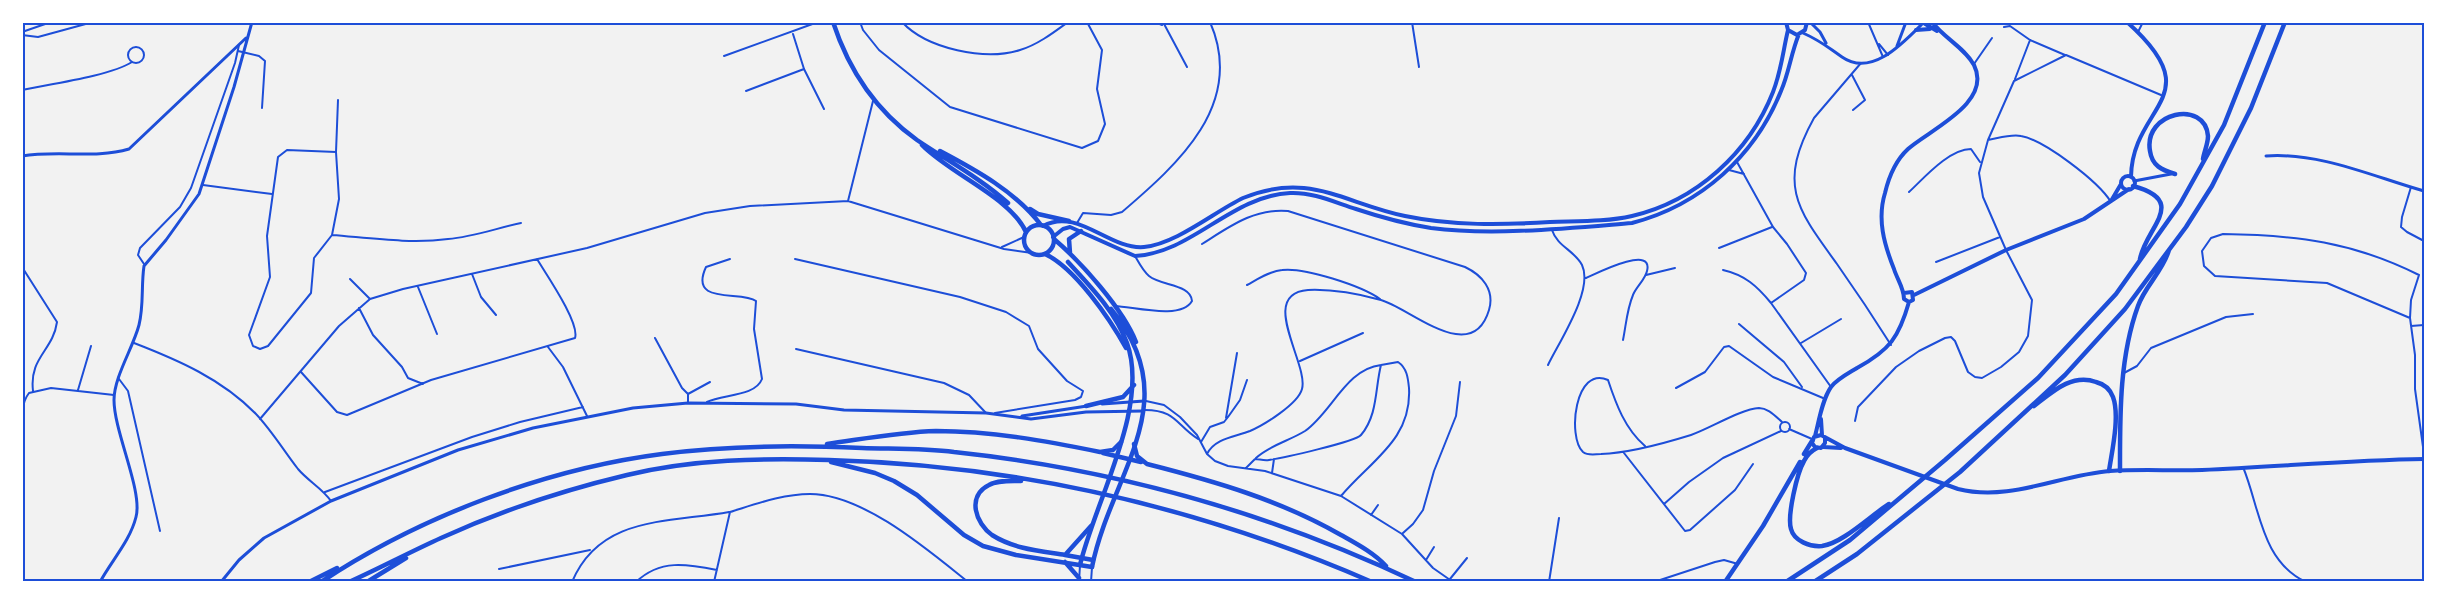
<svg xmlns="http://www.w3.org/2000/svg" width="2447" height="604" viewBox="0 0 2447 604" font-family="'Golos Text',sans-serif">
<style>
.lines{fill:none;stroke-linecap:round;stroke-linejoin:round}
.minor{stroke:#1d4ed8;stroke-width:2}
.tertiary{stroke:#1d4ed8;stroke-width:3}
.secondary{stroke:#1d4ed8;stroke-width:4}
.primary{stroke:#1d4ed8;stroke-width:4.5}
.motorway{stroke:#1d4ed8;stroke-width:4.5}
.neatline{fill:none;stroke:#1d4ed8;stroke-width:2}
</style>
<rect width="100%" height="100%" fill="#f2f2f2"/>
<g class="lines">
<path class="minor" d="M860,22L863,30L879,50L950,107L1082,148L1098,141L1105,124L1097,89L1102,50L1087,22
M902,22C927,49 985,61 1020,50C1037,45 1053,33 1068,22
M1155,22L1162,25
M1163,22L1187,67
M1412,22L1419,67
M1868,22L1883,57
M2004,27L2010,26L2030,40L2065,55
M22,32L51,22
M2138,32L2143,22
M793,34L804,69L824,109
M22,35L38,37L93,22
M1879,44L1888,55
M128 55a8 8 0 1 1 16 0a8 8 0 1 1-16 0Z
M238,51L259,56L265,61L262,108
M724,56L818,22
M1861,63L1814,118C1777,185 1797,209 1837,264C1856,291 1874,318 1891,345
M1974,64L1992,38
M1852,75L1865,100L1853,110
M2015,79L2030,40
M22,90C50,84 110,76 132,62
M746,91L804,69
M338,100L336,152L339,199L332,235C370,238 410,244 448,239C473,237 497,228 521,223
M1988,140C1999,138 2011,134 2021,136C2044,140 2098,181 2111,202
M1737,162L1773,227L1787,244L1806,273L1804,280L1771,303L1831,387
M1729,170L1744,174
M203,185L272,194
M2411,187L2402,217L2401,227L2407,232L2424,241
M1909,192C1924,178 1949,149 1971,149L1980,162
M848,201L873,101
M1077,223L1083,213L1111,215L1122,212C1178,164 1246,104 1210,22
M332,235L314,258L311,293L268,346L260,349L253,346L249,335L270,277L267,236L278,157L287,150L336,152
M1202,244C1229,227 1254,208 1288,211L1465,267C1482,275 1495,290 1489,310C1472,367 1410,308 1381,300C1359,294 1331,289 1308,290C1257,294 1309,364 1302,389C1298,404 1264,425 1250,431C1235,437 1215,438 1207,454
M1002,247L1024,237
M1719,248L1772,227
M795,259L960,297L1006,312L1029,326L1038,349L1067,381L1083,391L1081,397L1075,400L995,413
M1936,262L2000,237
M144,264L138,255L140,248L180,207L191,188L235,63L239,45
M22,267L57,322C53,351 29,357 33,391
M1723,270C1745,275 1757,286 1771,303
M472,274L481,297L496,315
M1646,275L1675,268
M1586,278C1595,274 1654,244 1647,271C1645,280 1636,287 1633,295C1627,309 1626,325 1623,340
M350,279L370,299
M1247,285C1258,279 1270,271 1282,270C1304,267 1362,286 1380,299
M418,287L437,334
M1115,306C1135,307 1181,320 1192,301C1191,284 1161,286 1149,276C1143,271 1139,263 1135,256
M359,308L373,335L402,367L408,378L423,384
M2410,318L2327,283L2215,276L2204,266L2202,251L2211,238L2223,234C2297,235 2353,242 2419,275L2411,300L2410,318L2415,355V389L2424,454
M1739,324L1784,362L1802,387
M2411,326L2424,325
M655,338L682,388L688,394V403
M134,343C178,360 222,379 256,414C272,431 284,451 298,469C308,481 322,488 331,501
M1801,343L1841,319
M548,347L563,367L587,416
M796,349L944,383L969,395L986,413
M1300,361L1363,333
M1548,365C1559,342 1594,290 1582,265C1575,251 1557,246 1552,230
M301,372L337,412L347,415L431,380L575,338C580,323 546,274 537,259
M2124,373L2137,366L2151,348L2226,317L2253,314
M119,379L128,391L160,531
M1676,388L1705,372L1724,347L1729,346L1773,377L1823,398
M78,390L91,346
M688,394L710,382
M1146,401L1164,405L1180,417L1197,435L1207,454L1215,461L1228,466L1265,471L1341,496L1402,534L1433,568L1453,582
M707,402C722,394 755,397 762,379L754,329L756,301C742,290 688,306 706,267L730,259
M1145,410C1176,410 1176,425 1198,439
M1226,418L1237,353
M260,419L339,326L370,299L403,289L587,248L705,213L750,206L848,201L1004,249L1032,253
M1855,421L1858,407L1896,367L1919,351L1945,338L1951,337L1955,341L1968,372L1975,377L1982,378L2001,367L2019,352L2028,336L2032,300L2006,250L1983,197L1979,173L1988,140L2014,81L2066,55L2161,95
M1780 427a5 5 0 1 1 10 0a5 5 0 1 1-10 0Z
M1789,429L1812,439
M1201,442L1210,427L1224,422L1228,417L1240,400L1247,380
M1645,446C1625,429 1616,404 1608,380C1575,365 1567,437 1583,452C1588,456 1595,454 1601,454C1630,453 1662,444 1691,435C1709,429 1741,409 1759,408C1768,408 1775,416 1782,422
M1624,453L1685,531L1690,530L1735,490L1753,464
M22,457C29,437 15,411 29,393L51,388L114,395
M1256,458C1270,445 1289,441 1305,431C1332,412 1346,369 1381,365
M2243,467C2260,508 2261,561 2306,582
M1246,468L1255,459C1259,459 1264,461 1269,460C1282,458 1355,442 1361,435C1378,415 1375,388 1381,365L1398,362C1407,368 1408,378 1409,388C1412,440 1370,461 1341,496
M1272,473L1274,459
M325,492L472,437L520,422L583,407
M1664,504L1689,482L1723,458L1781,431
M1371,515L1378,505
M1403,533L1413,524L1423,510L1434,471L1456,416L1460,382
M1426,560L1434,547
M499,569L590,550
M1450,579L1467,558
M572,582C600,515 669,523 729,512
M636,582C660,559 687,564 717,570
M714,582L730,512C756,504 783,494 810,494C863,494 928,550 968,582
M1079,582L1080,565
M1091,582L1092,567
M1549,582L1559,518
M1654,582L1715,562L1724,560L1738,564"/>
<path class="tertiary" d="M1810,22L1820,32L1826,43
M1803,33C1821,41 1826,46 1842,57C1872,78 1904,42 1924,22
M1897,46L1906,22
M22,156C57,150 95,159 129,149L246,38
M2266,156C2320,152 2374,177 2424,191
M2134,181L2171,174
M1102,404L1144,401
M1022,416L1087,406
M100,582C112,560 130,541 136,517C143,491 114,432 114,400C114,377 133,348 139,325C144,305 141,286 144,266L166,240L199,194L234,87L252,22
M221,582L239,560L264,538L331,501L458,450L533,428L633,408L688,403L796,404L844,410L986,413L1031,419L1086,412L1143,411"/>
<path class="secondary" d="M1786,22L1788,30L1797,35L1805,30L1807,22
M1922,22L1937,31
M2127,22C2212,98 2132,104 2131,177
M1916,30L1930,29
M2121 183a7 7 0 1 1 14 0a7 7 0 1 1-14 0Z
M2111,201L2121,184
M1043,226C1078,207 1109,250 1144,247C1176,244 1214,212 1243,198C1309,171 1343,203 1405,216C1453,226 1502,225 1550,222C1577,221 1606,222 1632,216C1696,201 1749,153 1773,92C1781,72 1783,51 1788,30
M1053,237L1063,229L1070,227L1135,256C1192,253 1231,196 1290,193C1313,192 1334,202 1356,209C1380,217 1406,224 1431,228C1493,236 1570,228 1632,223C1701,205 1755,156 1781,91C1789,73 1791,53 1799,34
M1904,293L1912,292L1913,300L1909,302L1904,299C1904,288 1897,279 1894,269C1884,244 1877,219 1885,193C1889,176 1895,161 1908,149C1929,130 1993,103 1974,65C1965,48 1944,38 1932,22
M1914,295L2006,250L2084,219L2129,189
M1821,419L1822,435
M1815,436C1819,421 1822,400 1831,387C1837,379 1849,373 1857,368C1890,350 1899,337 1909,302
M1825,438V443L1821,448L1815,447L1812,443L1814,437L1821,435L1845,448L1958,489C2010,502 2059,475 2110,471C2141,469 2171,471 2202,470C2276,467 2350,460 2424,459
M1823,447L1841,448"/>
<path class="primary" d="M833,22C849,71 875,110 917,140C948,161 980,178 1008,203
M922,145C950,174 1010,197 1026,232
M940,151C976,170 1016,192 1041,225
M1030,209L1038,214L1069,221
M1024 240a15 15 0 1 1 30 0a15 15 0 1 1-30 0Z
M1054,239C1081,262 1123,309 1136,342
M1070,253L1069,239L1081,231
M1045,254C1075,268 1110,319 1126,348
M1068,262C1090,286 1115,311 1127,343C1150,407 1095,501 1080,565
M1086,406L1123,397L1134,385
M1092,567C1111,472 1188,402 1111,309"/>
<path class="motorway" d="M2175,174C2162,170 2152,166 2150,151C2143,112 2205,99 2208,136C2208,144 2204,152 2203,159
M2133,186C2189,201 2146,227 2140,259
M2034,406C2052,392 2072,373 2096,382C2104,384 2110,389 2113,397C2120,416 2112,451 2109,471
M827,444C863,439 899,432 936,431C991,431 1047,441 1100,452L1113,450L1121,442
M1134,444L1137,456L1147,464C1214,481 1280,500 1341,535C1357,544 1374,553 1386,566
M1817,448C1811,451 1807,455 1804,461C1797,473 1787,516 1791,529C1794,541 1810,547 1822,546C1843,543 1870,516 1889,504
M1103,453L1141,462
M1804,454L1812,441
M831,462L875,473L894,481L917,495L964,535L983,546L1016,555L1092,567
M2120,471C2120,417 2119,358 2138,306C2145,286 2163,271 2169,250
M1021,481C1011,481 998,480 989,485C966,496 976,524 992,535C1014,549 1040,551 1065,555L1091,526
M1065,555L1093,560
M1065,562L1079,578
M309,582L337,568
M321,582C419,517 545,469 662,454C729,445 795,445 862,448C893,449 924,448 954,452C1114,469 1270,513 1416,582
M349,582C380,568 410,552 441,538C500,511 564,490 627,475C693,459 762,458 829,460C1017,465 1199,507 1372,582
M367,582L406,558
M1725,582L1763,526L1800,462
M1786,582L1850,540L1945,460L2038,378L2116,294L2180,204L2224,125L2265,22
M1814,582L1857,554L1960,472L2065,375L2125,309L2186,227L2212,186L2251,108L2285,22"/>
</g>
<rect width="2447" height="604" fill="none" stroke="#ffffff" stroke-width="48"/>
<rect x="24" y="24" width="2399" height="556" class="neatline"/>
</svg>
